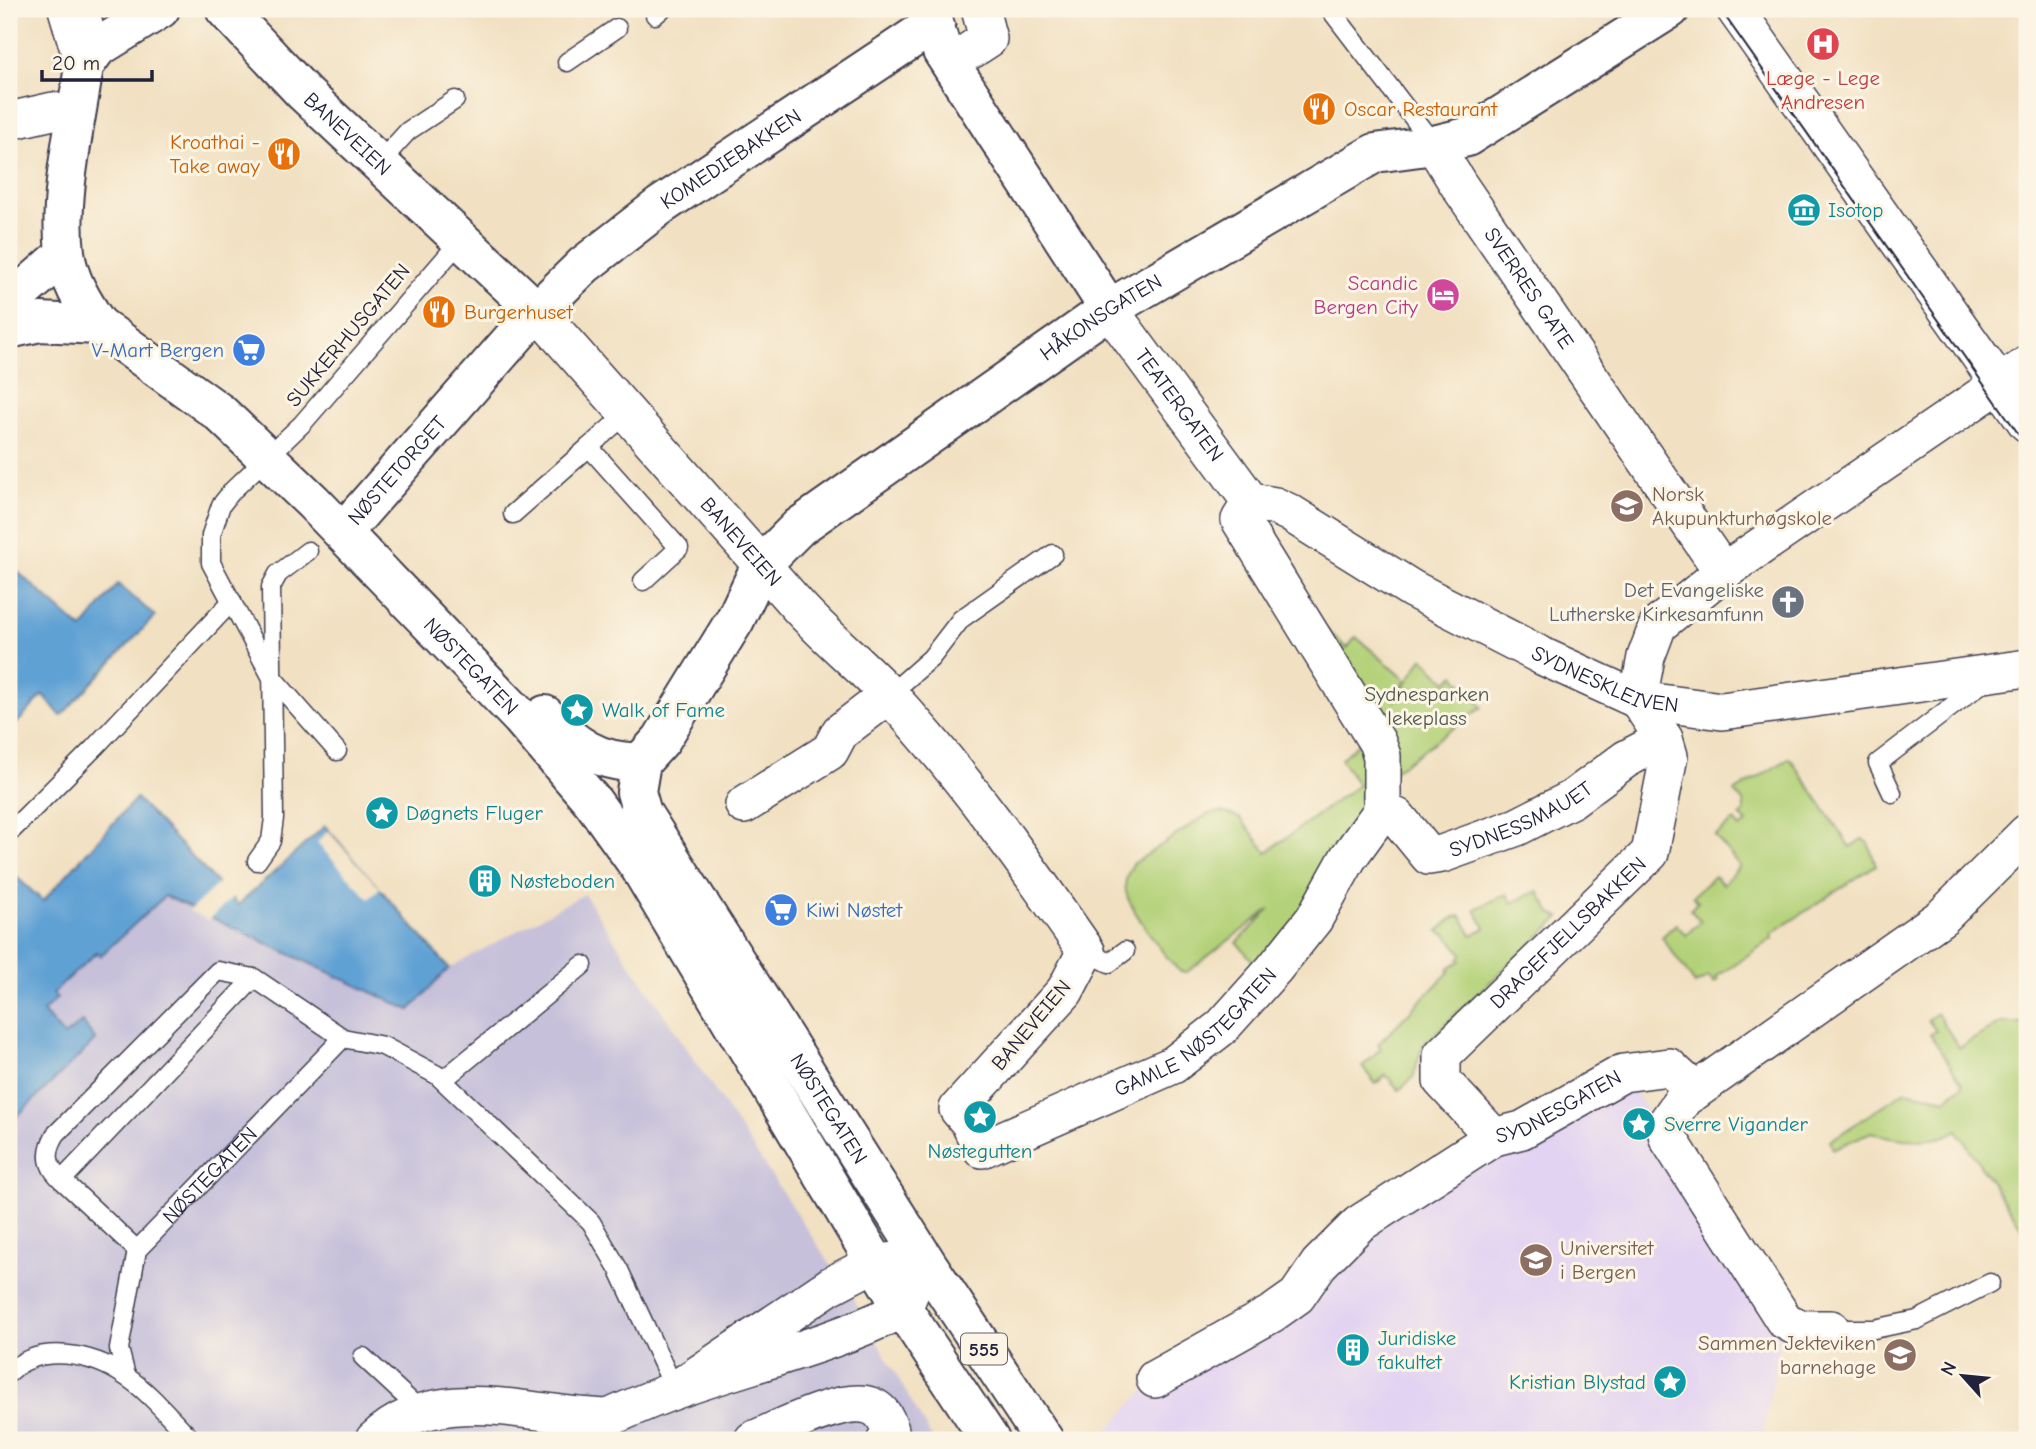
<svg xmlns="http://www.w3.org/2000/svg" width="2036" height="1449" viewBox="0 0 2036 1449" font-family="'Comic Neue',sans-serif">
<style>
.built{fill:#e3d3f2}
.industrial{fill:#c6c0da}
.green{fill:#b3d178;stroke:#6a7a5a;stroke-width:2}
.water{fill:#61a1d4;stroke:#426288;stroke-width:2}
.pier{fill:#f1e0c1}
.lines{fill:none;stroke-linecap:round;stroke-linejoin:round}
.lane-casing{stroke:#413e4f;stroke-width:21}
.street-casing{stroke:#413e4f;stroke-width:40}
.secondary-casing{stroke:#413e4f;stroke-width:42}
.highway-casing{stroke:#413e4f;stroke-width:42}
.lane{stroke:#fff;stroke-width:18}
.street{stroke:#fff;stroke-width:37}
.secondary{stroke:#fff;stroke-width:38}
.highway{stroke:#fff;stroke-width:38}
.tram{stroke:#22223b;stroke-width:2}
.labels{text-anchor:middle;stroke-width:6;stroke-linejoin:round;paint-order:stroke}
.shield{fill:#fcf5e5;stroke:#63616e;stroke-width:2}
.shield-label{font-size:19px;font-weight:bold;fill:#22223b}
.health-label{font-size:21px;fill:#be3a42;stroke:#fcf5e5}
.food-label{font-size:21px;fill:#c56008;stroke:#fcf5e5;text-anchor:start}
.street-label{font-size:21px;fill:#22223b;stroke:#fcf5e5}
.culture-label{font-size:21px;fill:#0d838f;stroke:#fcf5e5;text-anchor:start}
.hotel-label{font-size:21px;fill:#b23c85;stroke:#fcf5e5;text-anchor:end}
.shop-label{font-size:21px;fill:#366cbe;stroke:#fcf5e5;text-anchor:end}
.education-label{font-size:21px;fill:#785e54;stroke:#fcf5e5;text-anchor:start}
.worship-label{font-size:21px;fill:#5b616d;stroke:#fcf5e5;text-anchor:end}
.park-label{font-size:21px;fill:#4e574d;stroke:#fcf5e5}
</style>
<rect width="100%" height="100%" fill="#fcf5e5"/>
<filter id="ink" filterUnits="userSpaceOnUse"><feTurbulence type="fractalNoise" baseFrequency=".0143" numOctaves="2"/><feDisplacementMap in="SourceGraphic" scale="14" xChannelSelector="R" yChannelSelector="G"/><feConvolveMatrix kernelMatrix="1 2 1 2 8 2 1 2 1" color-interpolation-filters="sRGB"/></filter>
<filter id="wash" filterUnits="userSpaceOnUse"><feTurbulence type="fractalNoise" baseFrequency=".00686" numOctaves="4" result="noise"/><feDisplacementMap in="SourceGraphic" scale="28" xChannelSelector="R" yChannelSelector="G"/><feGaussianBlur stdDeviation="1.57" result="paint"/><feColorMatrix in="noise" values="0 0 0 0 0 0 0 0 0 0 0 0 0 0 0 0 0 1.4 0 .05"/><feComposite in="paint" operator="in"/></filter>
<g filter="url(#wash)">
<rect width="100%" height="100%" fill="#f1e0c1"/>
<path class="built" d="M1623,1073L1784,1320L1762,1440H1098L1155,1379L1215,1349L1359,1224Z"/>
<path class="industrial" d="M584,894L854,1300L933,1440H9V1125L96,1040L82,1022L64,1036L42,1011L53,994L97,952L101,956L165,896L410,1010L449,968Z"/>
<path class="green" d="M1321,625L1347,648L1356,637L1406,680L1394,701L1423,658L1447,682L1455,675L1482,707L1360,796L1373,817L1264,974L1237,943L1270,909L1187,972H1181C1169,963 1131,910 1127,895C1123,883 1127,874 1133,864L1208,814L1223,812L1240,818L1267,852L1358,785L1341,759L1379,724Z
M1790,758L1850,847L1862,839L1868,843L1876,865L1771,934L1773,938L1716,977L1718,980L1714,983L1709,977L1695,984L1662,937L1676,924L1686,935L1701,921L1690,910L1698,902L1693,896L1714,876L1723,884L1740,866L1715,836L1734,821L1740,828L1747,823L1740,816L1744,813V803L1734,792Z
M1538,891L1551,913L1560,917L1423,1045L1413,1078L1399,1090L1386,1075L1376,1084L1362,1067L1381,1048L1378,1044L1450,971L1448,968L1461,961L1459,958L1463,955L1447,935L1438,931L1454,917L1461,916L1472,935L1485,928L1475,909L1507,894L1512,903Z
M1937,1013L1959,1048L2000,1023H2027V1236L1957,1130C1938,1145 1894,1140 1871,1132L1833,1149L1830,1141L1905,1091L1946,1099L1963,1085L1930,1034L1936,1031L1928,1020Z"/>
<path class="water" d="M9,564L82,629L118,584L155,616L61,716L43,695L9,732Z
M136,798L238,905L325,826L449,968L410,1010L165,896L100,956L97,952L53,993L57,998L43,1012L64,1036L82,1022L96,1040L9,1124V870L43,901Z"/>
<path class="pier" d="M328,831L380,888L369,899L317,843Z
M221,881L234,896L208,920L189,911Z"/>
</g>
<g filter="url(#ink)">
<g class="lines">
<g class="lane-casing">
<g id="lane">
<path d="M91,9L97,48"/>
<path d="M1330,9L1434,145"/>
<path d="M655,15L662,9"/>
<path d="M567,62L617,28"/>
<path d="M379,163L408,131L455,100"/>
<path d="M628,412L589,447L679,548L643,581"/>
<path d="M513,514L589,447"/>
<path d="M889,695L931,658L961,619L1053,554"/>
<path d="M337,751L271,676L211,563V535L221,505L233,490L302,424L462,239"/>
<path d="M1892,793L1878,763L1985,681"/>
<path d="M9,833L94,748L232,601"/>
<path d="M257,861L271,841L274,818L271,587L278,574L308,551"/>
<path d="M1086,951L1109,963L1125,951"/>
<path d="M443,1080L583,965"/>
<path d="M62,1180C46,1166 45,1152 56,1134L218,971L254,978L343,1038L383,1046L437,1075L591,1222L619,1270L675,1390"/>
<path d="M137,1250L62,1180L254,978"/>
<path d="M1831,1329H1874L1917,1320L1990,1283"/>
<path d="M363,1357L420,1410"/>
<path d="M9,1373C39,1342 93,1354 125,1376C150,1392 171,1419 192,1440"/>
<path id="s1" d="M126,1376L119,1349L137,1250L343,1038"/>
</g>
</g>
<g class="street-casing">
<g id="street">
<path d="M67,9L84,66"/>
<path d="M1735,9L2027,423"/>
<path d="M971,50L988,39L980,9"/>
<path d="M9,121L53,111"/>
<path id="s2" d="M1434,145L1458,184L1723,572"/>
<path id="s3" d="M1109,309L1251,502"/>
<path id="s4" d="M537,311L798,606C827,638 861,665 890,696C963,775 1025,863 1086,951L1065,991L958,1109L969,1122L982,1149L1173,1065L1222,1027L1274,969L1314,919L1348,858L1382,811"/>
<path id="s5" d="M1251,502L1275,506L1290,513L1412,589L1544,657L1638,700L1722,711L2027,668"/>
<path d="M1251,502L1240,520L1377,742L1382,756V811"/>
<path d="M744,805L830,751L840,732L889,695"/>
<path id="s6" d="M1382,811L1397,817L1429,856L1442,854L1517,827L1572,799L1626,759L1664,739"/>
<path d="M1695,1091L1684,1098L1665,1125L1668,1138L1784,1320L1800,1329H1831"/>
<path id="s7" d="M1494,1137L1442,1081V1055L1650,853L1669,756L1664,739L1638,700L1646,657L1658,625L1723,572L2027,365"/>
<path id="s8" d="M1155,1379L1273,1313L1297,1296L1319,1264L1359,1224L1494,1137L1522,1130L1623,1073L1669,1067L1695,1091L1942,917L2027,833"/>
<path d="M374,1440C437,1380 530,1416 607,1418"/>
<path d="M563,1440C599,1422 637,1404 676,1390C752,1363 831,1345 903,1309L924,1259L874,1263L830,1286L675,1390"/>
<path d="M753,1440C780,1429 843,1395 871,1406C882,1410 887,1420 890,1430L886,1440"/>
</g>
</g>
<g class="secondary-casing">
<g id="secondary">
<path id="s9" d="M225,9L304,93L537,311"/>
<path d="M930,9L942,51L1109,309"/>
<path d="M9,303L65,254"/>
<path d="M98,325C83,303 68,279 65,252C58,195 76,124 84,66L97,48L160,9"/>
<path id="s10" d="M9,329L40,322L98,325L220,413L313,502L521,718L593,802L640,868L903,1309"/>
<path id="s11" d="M343,532L537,311L584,265L660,206L934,24"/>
<path d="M545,715C572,744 599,764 641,762"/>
<path id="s12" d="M641,762L661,740L735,620L761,565L799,527L1109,309L1375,153L1434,145L1467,137L1670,9"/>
<path id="s13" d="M641,762L636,792L642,813L924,1259"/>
</g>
</g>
<g class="highway-casing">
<path id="highway" d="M924,1259L1044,1440
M903,1309L990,1440"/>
</g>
<use href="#lane" class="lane"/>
<use href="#street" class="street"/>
<use href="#secondary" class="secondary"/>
<use href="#highway" class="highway"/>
<path class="tram" d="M1720,9L2027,446"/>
</g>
</g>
<defs>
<g id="hospital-disc" transform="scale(1.75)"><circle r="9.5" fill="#e0444e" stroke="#fcf5e5"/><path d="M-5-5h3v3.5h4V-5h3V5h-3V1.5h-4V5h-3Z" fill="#fff"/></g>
<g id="restaurant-disc" transform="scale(1.75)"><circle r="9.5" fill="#e8710a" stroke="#fcf5e5"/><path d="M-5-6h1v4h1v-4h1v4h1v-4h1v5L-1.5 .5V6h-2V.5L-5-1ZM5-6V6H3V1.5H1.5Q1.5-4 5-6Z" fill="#fff"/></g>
<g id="museum-disc" transform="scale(1.75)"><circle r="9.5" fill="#0f9aa8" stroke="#fcf5e5"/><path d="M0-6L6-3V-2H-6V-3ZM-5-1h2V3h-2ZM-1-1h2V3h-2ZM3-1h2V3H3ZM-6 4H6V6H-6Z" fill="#fff"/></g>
<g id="hotel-disc" transform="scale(1.75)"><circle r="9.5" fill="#d1479c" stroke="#fcf5e5"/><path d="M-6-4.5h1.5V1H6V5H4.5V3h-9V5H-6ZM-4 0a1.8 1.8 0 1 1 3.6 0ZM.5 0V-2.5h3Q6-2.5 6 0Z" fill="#fff"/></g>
<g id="supermarket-disc" transform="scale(1.75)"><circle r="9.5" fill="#3f7fe0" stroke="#fcf5e5"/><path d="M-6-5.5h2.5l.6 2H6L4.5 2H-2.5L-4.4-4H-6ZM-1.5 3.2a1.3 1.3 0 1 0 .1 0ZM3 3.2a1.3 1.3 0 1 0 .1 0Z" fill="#fff"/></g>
<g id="university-disc" transform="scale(1.75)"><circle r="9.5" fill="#8d6e63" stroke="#fcf5e5"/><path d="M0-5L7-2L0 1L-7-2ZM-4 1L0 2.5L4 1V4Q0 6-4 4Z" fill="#fff"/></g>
<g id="church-disc" transform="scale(1.75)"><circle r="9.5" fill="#6b7280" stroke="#fcf5e5"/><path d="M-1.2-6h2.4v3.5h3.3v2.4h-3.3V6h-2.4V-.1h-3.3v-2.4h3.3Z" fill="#fff"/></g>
<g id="sight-disc" transform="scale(1.75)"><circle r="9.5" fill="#0f9aa8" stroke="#fcf5e5"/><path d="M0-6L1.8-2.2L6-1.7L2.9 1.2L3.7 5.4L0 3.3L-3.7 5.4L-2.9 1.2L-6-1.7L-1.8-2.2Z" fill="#fff"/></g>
<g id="building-disc" transform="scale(1.75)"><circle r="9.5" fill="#0f9aa8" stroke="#fcf5e5"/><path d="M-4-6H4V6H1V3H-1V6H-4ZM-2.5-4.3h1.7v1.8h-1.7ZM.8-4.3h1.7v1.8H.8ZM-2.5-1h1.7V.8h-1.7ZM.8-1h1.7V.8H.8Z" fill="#fff"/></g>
<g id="school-disc" transform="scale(1.75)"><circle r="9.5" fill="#8d6e63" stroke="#fcf5e5"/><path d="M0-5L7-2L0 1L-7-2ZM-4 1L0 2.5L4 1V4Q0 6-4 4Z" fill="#fff"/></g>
</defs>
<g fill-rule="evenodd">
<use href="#hospital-disc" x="1823" y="44"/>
<use href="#restaurant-disc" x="1319" y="109"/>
<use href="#restaurant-disc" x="284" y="154"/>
<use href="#museum-disc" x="1804" y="210"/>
<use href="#hotel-disc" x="1443" y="295"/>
<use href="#restaurant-disc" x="439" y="312"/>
<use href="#supermarket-disc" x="249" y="350"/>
<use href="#university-disc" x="1627" y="506"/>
<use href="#church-disc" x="1788" y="602"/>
<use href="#sight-disc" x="577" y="710"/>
<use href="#sight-disc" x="382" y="813"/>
<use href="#building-disc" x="485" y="881"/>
<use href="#supermarket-disc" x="781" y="910"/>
<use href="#sight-disc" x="980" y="1117"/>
<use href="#sight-disc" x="1639" y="1124"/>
<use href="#university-disc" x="1536" y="1260"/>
<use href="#building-disc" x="1353" y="1350"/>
<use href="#school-disc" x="1900" y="1355"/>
<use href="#sight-disc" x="1670" y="1382"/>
</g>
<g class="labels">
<rect class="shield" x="961" y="1333.5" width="46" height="31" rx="5"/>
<g class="shield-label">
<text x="984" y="1356">555</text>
</g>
<g class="health-label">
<text x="1823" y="85">Læge - Lege<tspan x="1823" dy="24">Andresen</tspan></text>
</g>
<g class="food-label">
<text x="1344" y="116">Oscar Restaurant</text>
<text x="260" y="149" text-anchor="end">Kroathai -<tspan x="260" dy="24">Take away</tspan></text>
<text x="464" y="319">Burgerhuset</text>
</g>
<g class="street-label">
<text dy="7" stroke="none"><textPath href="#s9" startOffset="175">BANEVEIEN</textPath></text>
<text dy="7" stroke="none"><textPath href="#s11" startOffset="541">KOMEDIEBAKKEN</textPath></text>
<text dy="7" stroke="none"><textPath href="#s2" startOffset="172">SVERRES GATE</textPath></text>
<text dy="7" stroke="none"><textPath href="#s12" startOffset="653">HÅKONSGATEN</textPath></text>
<text transform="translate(348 335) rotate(-50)" y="7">SUKKERHUSGATEN</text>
<text dy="7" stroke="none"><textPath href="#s3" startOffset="119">TEATERGATEN</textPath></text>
<text dy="7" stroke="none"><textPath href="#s11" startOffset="82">NØSTETORGET</textPath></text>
<text dy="7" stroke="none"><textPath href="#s4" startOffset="308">BANEVEIEN</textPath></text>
<text dy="7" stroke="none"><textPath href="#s10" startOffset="597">NØSTEGATEN</textPath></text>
<text dy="7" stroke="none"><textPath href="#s5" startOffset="399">SYDNESKLEIVEN</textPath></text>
<text dy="7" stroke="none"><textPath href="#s6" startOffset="166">SYDNESSMAUET</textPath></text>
<text dy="7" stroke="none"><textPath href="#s7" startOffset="278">DRAGEFJELLSBAKKEN</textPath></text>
<text transform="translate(1031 1025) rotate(-50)" y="7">BANEVEIEN</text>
<text dy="7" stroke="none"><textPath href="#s4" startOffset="1342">GAMLE NØSTEGATEN</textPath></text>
<text dy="7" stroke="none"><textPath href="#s8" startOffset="492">SYDNESGATEN</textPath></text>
<text dy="7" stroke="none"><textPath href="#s13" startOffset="402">NØSTEGATEN</textPath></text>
<text dy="7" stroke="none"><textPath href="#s1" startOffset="233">NØSTEGATEN</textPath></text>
</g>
<g class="culture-label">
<text x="1828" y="217">Isotop</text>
<text x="602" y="717">Walk of Fame</text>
<text x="406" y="820">Døgnets Fluger</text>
<text x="510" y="888">Nøsteboden</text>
<text x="1664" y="1131">Sverre Vigander</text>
<text x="980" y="1158" text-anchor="middle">Nøstegutten</text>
<text x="1378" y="1345">Juridiske<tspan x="1378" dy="24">fakultet</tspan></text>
<text x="1646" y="1389" text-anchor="end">Kristian Blystad</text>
</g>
<g class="hotel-label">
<text x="1418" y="290">Scandic<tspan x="1418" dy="24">Bergen City</tspan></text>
</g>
<g class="shop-label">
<text x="224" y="357">V-Mart Bergen</text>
<text x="806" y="917" text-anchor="start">Kiwi Nøstet</text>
</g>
<g class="education-label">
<text x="1652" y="501">Norsk<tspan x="1652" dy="24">Akupunkturhøgskole</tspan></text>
<text x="1560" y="1255">Universitet<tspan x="1560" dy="24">i Bergen</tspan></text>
<text x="1876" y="1350" text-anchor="end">Sammen Jekteviken<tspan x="1876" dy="24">barnehage</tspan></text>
</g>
<g class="worship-label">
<text x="1764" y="597">Det Evangeliske<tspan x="1764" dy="24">Lutherske Kirkesamfunn</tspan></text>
</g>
<g class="park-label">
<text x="1427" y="701">Sydnesparken<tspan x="1427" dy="24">lekeplass</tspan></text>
</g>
</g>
<rect width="2036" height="1449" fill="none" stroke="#fcf5e5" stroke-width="35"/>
<g transform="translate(1963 1376) rotate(297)" stroke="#fcf5e5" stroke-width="5" paint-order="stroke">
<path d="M0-5L12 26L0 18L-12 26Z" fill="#22223b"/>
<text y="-10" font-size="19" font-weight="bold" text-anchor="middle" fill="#22223b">N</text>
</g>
<path d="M42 70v10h110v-10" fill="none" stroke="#22223b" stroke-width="3.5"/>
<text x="52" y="70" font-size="21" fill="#22223b" stroke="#fcf5e5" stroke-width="5" paint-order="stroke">20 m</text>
</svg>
